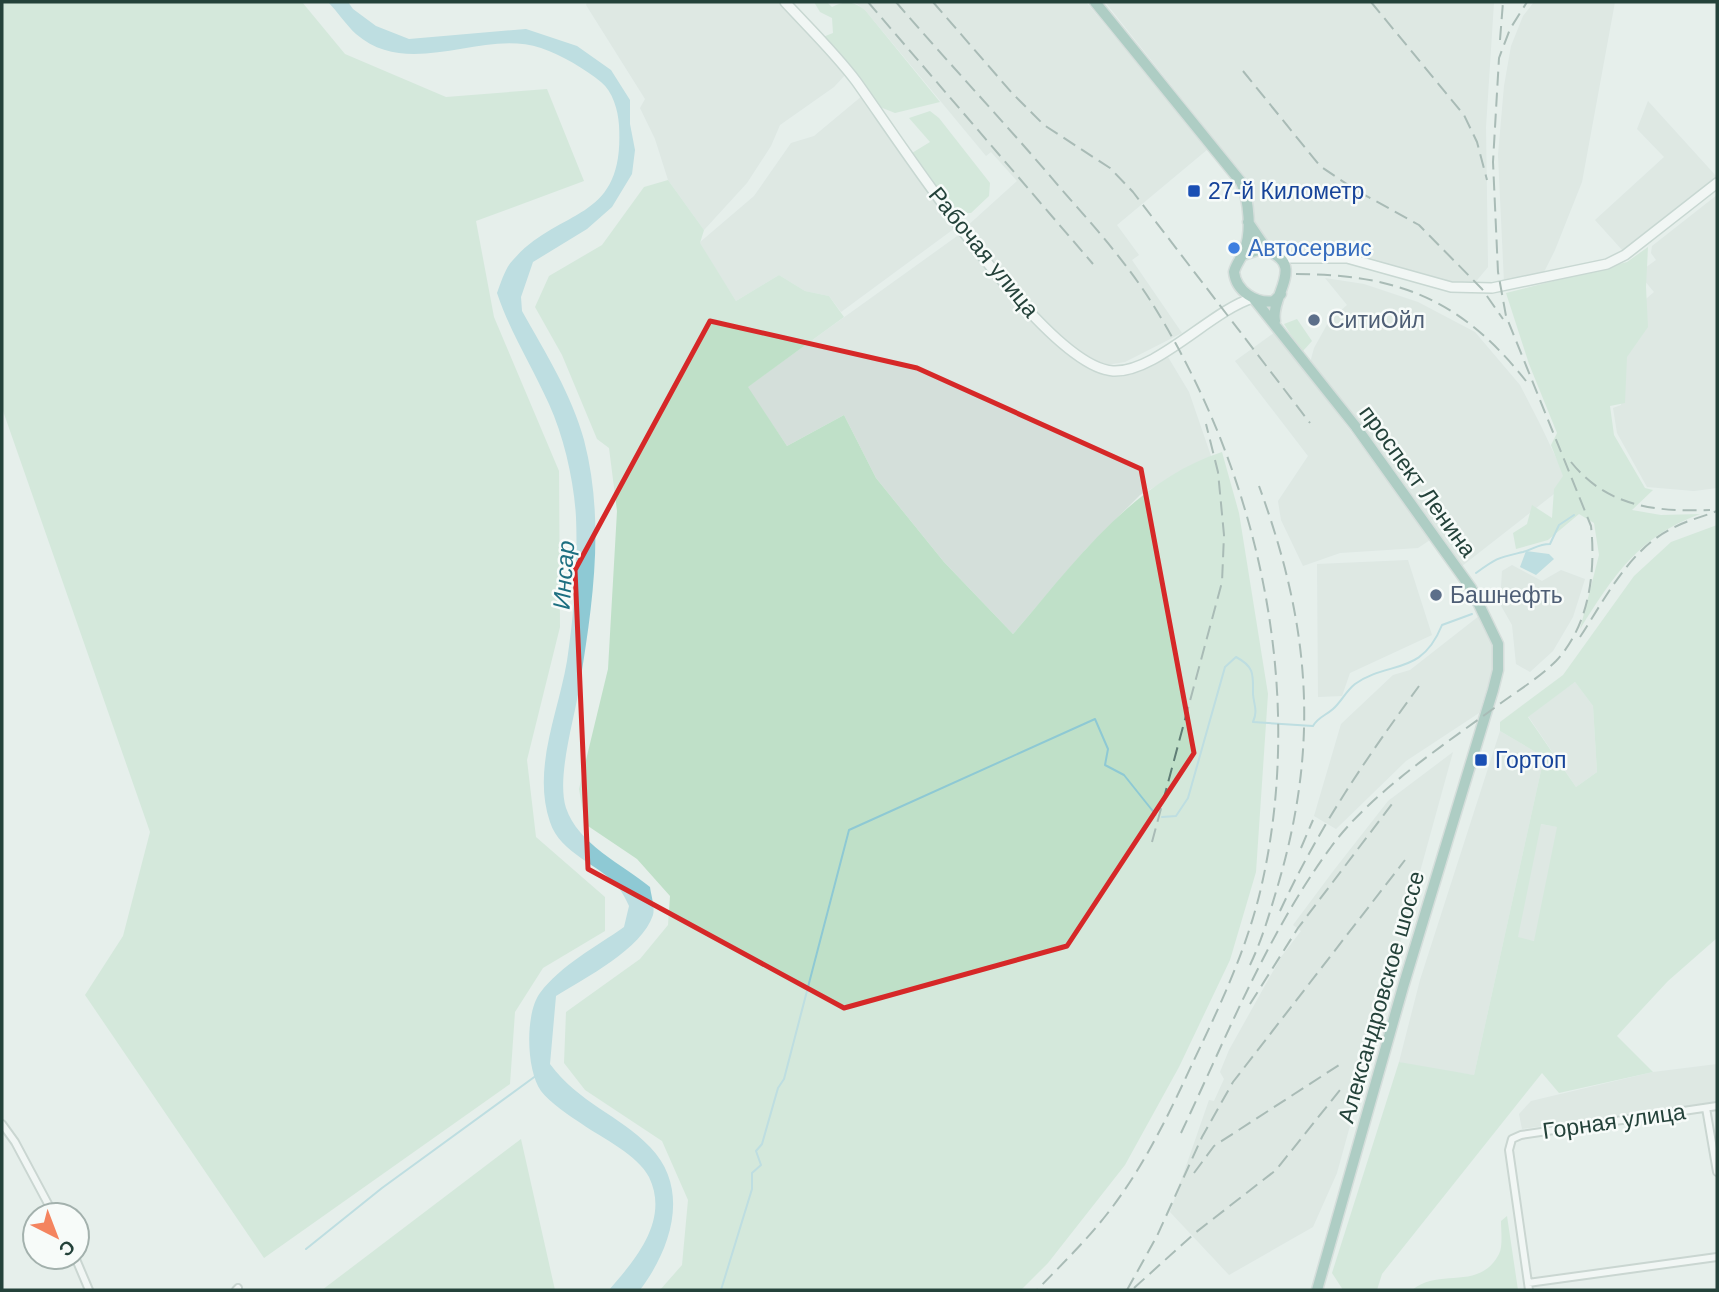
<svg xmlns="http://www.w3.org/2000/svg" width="1719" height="1292" viewBox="0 0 1719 1292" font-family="Arial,sans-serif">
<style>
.built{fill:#d4dfda}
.green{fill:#bfe0c8;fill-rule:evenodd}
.water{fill:#8ec9d4}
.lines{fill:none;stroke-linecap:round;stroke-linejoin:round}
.stream{stroke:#8ec9d4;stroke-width:2}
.street-casing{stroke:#a8b8b2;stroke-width:10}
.secondary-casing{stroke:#a4bbb3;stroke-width:12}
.primary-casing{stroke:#c2cac8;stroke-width:13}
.street{stroke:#fff;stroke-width:6}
.secondary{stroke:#fff;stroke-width:9}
.primary{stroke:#6aa596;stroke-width:10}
.rail{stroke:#5f7d75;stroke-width:2;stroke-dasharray:14 7;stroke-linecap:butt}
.marked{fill:none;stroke:#d62828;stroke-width:5;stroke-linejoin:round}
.transit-dot{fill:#1a4fb4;stroke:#f7fbf9;stroke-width:2.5}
.shop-dot{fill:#3f7fe0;stroke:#f7fbf9;stroke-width:2.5}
.service-dot{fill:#5c6f8a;stroke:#f7fbf9;stroke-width:2.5}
.labels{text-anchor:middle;stroke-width:5;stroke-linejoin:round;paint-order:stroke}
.transit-label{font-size:23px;fill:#164399;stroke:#f7fbf9;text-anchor:start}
.shop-label{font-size:23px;fill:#366cbe;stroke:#f7fbf9;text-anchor:start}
.street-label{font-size:23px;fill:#24423a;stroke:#f7fbf9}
.service-label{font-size:23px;fill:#4e5e75;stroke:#f7fbf9;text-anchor:start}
.water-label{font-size:24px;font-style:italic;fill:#1c6f80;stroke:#f7fbf9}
</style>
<rect width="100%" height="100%" fill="#e6efeb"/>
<path class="built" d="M587,2H780L846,74L834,87L780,125L771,146L747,183L704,230L668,180L655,139L640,108L645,99L586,5Z
M854,2H1086L1208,149L1117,225L1139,255L1132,260L1182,333L1125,362L1106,365L1096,363L1070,345L1034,310L965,228L1017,181L991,152L986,156L865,10Z
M1105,2H1494L1486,127L1488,267L1473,285H1456L1344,251L1287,254L1271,247L1253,221L1244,177Z
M1534,2H1615L1582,182L1555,250L1543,274L1504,282L1498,155L1504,86L1511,46L1523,16Z
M862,96L955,228L841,312L829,296L805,291L779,275L736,301L699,243L754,196L791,143L814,136Z
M1648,101L1717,177L1623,251L1595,220L1664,157L1637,129Z
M1717,195V488L1694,491L1647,487L1617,433L1613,408L1621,405L1626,316L1654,292L1638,273L1656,260L1651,253L1652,246Z
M960,234L1021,309L1081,363L1106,376L1130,375L1168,357L1189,392L1211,456L1140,495L1086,549L1013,634L944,562L876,478L844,415L787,446L747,387Z
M1325,278L1364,284L1418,302L1475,332L1520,385L1541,426L1568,483L1462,566L1390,463L1310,363L1314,348L1329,321L1347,305Z
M1275,332L1367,453L1430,540L1418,548L1340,553L1303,566L1281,520L1278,501L1308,456L1235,361Z
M1408,560L1432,635L1350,673L1342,696L1318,697L1317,564Z
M1512,565L1542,581L1561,570L1585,579L1573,617L1553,651L1530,672L1516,664L1512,625L1500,604L1502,571Z
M1479,616L1488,630L1494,653L1493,669L1479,713L1406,761L1336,829L1314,816L1341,724L1393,675L1410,670Z
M1575,682L1593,706L1597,772L1576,787L1528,716Z
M1500,731L1544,757L1474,1075L1416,1067L1399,1062L1420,980Z
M1453,752L1337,1173L1313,1227L1229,1275L1170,1212L1209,1100L1214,1101L1224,1079L1220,1072L1229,1050L1281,957L1301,931L1293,925L1334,870L1388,801Z
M1540,824L1558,827L1535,941L1517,938Z
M1717,1064V1102L1522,1129L1519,1114L1531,1101L1653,1072Z"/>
<path class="green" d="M2,2H302L345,54L446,97L547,89L584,181L476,221L494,317L559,471L560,627L527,760L536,837L605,897V931L543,968L515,1012L510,1084L264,1258L85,995L123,936L150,832L2,408Z
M814,2H827L832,7C845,0 854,1 865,10L940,102L895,113L880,107L823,37L833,33L832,18L820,12Z
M930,111L939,118L990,183L989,196L971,213H954L912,153L930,142L909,118Z
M668,180L704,230L700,243L736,301L779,275L805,291L829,296L844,317L748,387L787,446L844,415L876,478L944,562L1013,634C1072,566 1132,481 1222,452L1239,513L1268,694L1256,872L1230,960L1179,1067L1125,1165L1048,1263L1021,1290H660L682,1265L688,1200L662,1141L585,1090L564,1063L566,1012L640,959L668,925L670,896L637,859L585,824L579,789L608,669L617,511L609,448L597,439L562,355L535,307L549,276L602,245L644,187Z
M1648,247L1646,287L1648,327L1627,357L1625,403L1610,406L1614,435L1645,488L1653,490L1632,510L1661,515L1700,514C1638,537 1614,575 1580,629L1599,555L1594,523L1579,514L1548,540L1516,549L1513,533L1527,524L1532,505L1552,518L1554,489L1563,476L1551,445L1557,433L1529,364L1506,293L1627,262Z
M1297,319L1312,341L1303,351L1299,348L1284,324Z
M1717,525V938L1668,981L1617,1036L1653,1072L1559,1093L1542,1073L1382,1274L1377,1290H1343L1332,1273L1399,1062L1474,1075L1544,757L1500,731V722L1563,675L1634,576L1671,542ZM1575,682L1593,706L1597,772L1576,787L1528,717ZM1541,824L1557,827L1534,941L1518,937Z
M521,1139L555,1290H322Z
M1507,1216L1518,1290H1412C1440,1267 1479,1292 1499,1254C1503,1246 1501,1231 1501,1221Z"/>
<path class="water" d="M328,2H348L353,9L376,26L409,39L526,29L577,46L611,70L630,100V124L635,150L632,174L612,207L587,229L533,262L521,297L522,311C545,352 572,395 584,440C605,521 593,602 580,683C575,718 556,776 566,808C578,844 622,864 650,887C651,895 655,907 653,915C642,949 585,978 556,996L550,1064C580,1104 618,1114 650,1147C691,1189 671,1249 640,1290H609C635,1260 670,1220 649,1177C638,1155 602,1138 582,1124C570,1116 550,1103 541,1091C526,1070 525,1013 540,993C561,965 596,947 624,927L629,906C626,900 623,893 618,887C601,865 560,854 550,822C532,769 558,714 567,661C574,614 578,564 576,517C574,481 564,437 549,404C532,366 510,332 497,293C501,283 505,268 513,260C560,206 625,224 619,125C618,110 613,92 601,82C585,69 562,55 541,48C481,28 411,81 356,34C346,25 338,12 328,2Z
M1526,551L1549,554L1554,559L1536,575L1520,567Z"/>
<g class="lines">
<path class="stream" d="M1476,573C1498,557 1498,558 1523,552C1534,549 1538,544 1550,544L1559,525L1574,515
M1162,817L1176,816L1188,798L1225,667L1236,657C1255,667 1253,675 1253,694C1254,706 1258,710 1253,722L1313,726C1318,717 1325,716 1333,709C1341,702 1346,691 1355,684C1389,660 1421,677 1442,625L1472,614
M306,1249L382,1188L537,1075
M721,1290L752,1189V1173L761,1165L756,1151L762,1144L778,1088L784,1079L849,830L1095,719L1108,749L1105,765L1124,775L1156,815"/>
<g class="street-casing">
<path id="street" d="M1706,1108L1717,1172
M2,1124L15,1142L54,1215
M75,1257L89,1290
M1528,1283L1717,1257
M236,1290L238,1288
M1529,1290L1509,1150L1512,1139L1521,1135L1717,1106"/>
</g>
<g class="secondary-casing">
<path id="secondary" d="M785,2C808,27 835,53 856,81C898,139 1044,367 1113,371C1156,373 1212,310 1253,298
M1276,255L1287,258H1347L1451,287L1492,288L1607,264L1625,255L1717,183"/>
</g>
<g class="primary-casing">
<path id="primary" d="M1095,2L1241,182C1249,200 1252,233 1244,251C1241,259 1236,264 1234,272C1236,291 1256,304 1274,301L1281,294
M1248,222L1267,250
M1243,255L1261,249C1310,262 1270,294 1275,321
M1254,299L1356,427L1471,588L1498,644V670L1493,690L1403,987L1317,1290"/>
</g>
<use href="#street" class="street"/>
<use href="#secondary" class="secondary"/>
<use href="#primary" class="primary"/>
<path class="rail" d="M868,2L1093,264
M896,2C950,65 1008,126 1062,190C1093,225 1125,261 1150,300C1258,471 1307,689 1261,888C1247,948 1221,1004 1194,1060C1169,1114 1144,1167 1107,1214C1086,1241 1061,1265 1037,1290
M933,2L1012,93L1044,125L1110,168L1133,192L1310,423
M1371,2L1464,115L1477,142L1487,180
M1500,40L1503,2
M1243,71L1320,166L1354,189L1419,225L1482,289L1503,319
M1296,274C1398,274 1462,300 1526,381
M1571,462C1607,507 1656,512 1710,510
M1580,637C1605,599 1629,550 1671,529C1685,521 1702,517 1717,511
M1152,842L1222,582L1224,535L1218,472L1206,424
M1301,848L1313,820
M1280,911C1319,827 1365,760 1419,686
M1250,965C1262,940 1270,912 1278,885C1320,742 1310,625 1259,486
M1250,1004L1298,928L1395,800
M1181,1133C1227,1036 1267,934 1331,847C1371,792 1447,743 1501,703C1519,690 1540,677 1556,661C1589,626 1596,572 1591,526L1506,316L1498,272L1493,162L1499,58L1510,29L1527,2
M1194,1173L1214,1146L1339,1065
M1134,1288L1195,1233L1276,1170L1340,1090
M1127,1290L1157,1236L1202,1137L1233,1082L1405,860"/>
</g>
<path d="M0 0H1719V1292H0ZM710,321L917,368L1141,469L1194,753L1067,946L844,1008L588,869L575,570Z" fill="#e6efeb" fill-opacity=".55" fill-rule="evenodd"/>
<path class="marked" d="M710,321L917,368L1141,469L1194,753L1067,946L844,1008L588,869L575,570Z"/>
<g class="transit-dot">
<rect x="1187" y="184" width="14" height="14" rx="3.5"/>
<rect x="1474" y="753" width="14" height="14" rx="3.5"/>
</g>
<circle class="shop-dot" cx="1234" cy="248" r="7"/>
<g class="service-dot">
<circle cx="1314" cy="320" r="7"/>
<circle cx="1436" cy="595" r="7"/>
</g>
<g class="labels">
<g class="transit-label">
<text x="1208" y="199">27-й Километр</text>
<text x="1495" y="768">Гортоп</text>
</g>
<g class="shop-label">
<text x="1248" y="256">Автосервис</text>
</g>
<g class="street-label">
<text transform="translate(984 252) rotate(51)" y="8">Рабочая улица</text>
<text transform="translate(1418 481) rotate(54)" y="8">проспект Ленина</text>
<text transform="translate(1381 997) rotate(-74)" y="8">Александровское шоссе</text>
<text transform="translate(1614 1121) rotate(-8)" y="8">Горная улица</text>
</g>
<g class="service-label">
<text x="1328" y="328">СитиОйл</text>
<text x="1450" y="603">Башнефть</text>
</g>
<g class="water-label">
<text transform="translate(564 575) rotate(-86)" y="8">Инсар</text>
</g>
</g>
<rect width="1719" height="1292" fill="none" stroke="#24423a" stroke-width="7"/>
<g transform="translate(56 1236) rotate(138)"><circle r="33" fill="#f7fbf9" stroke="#a3b1ad" stroke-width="2"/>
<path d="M0-5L12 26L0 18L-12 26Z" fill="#f4845f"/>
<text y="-10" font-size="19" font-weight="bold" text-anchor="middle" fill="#24423a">С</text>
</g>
</svg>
